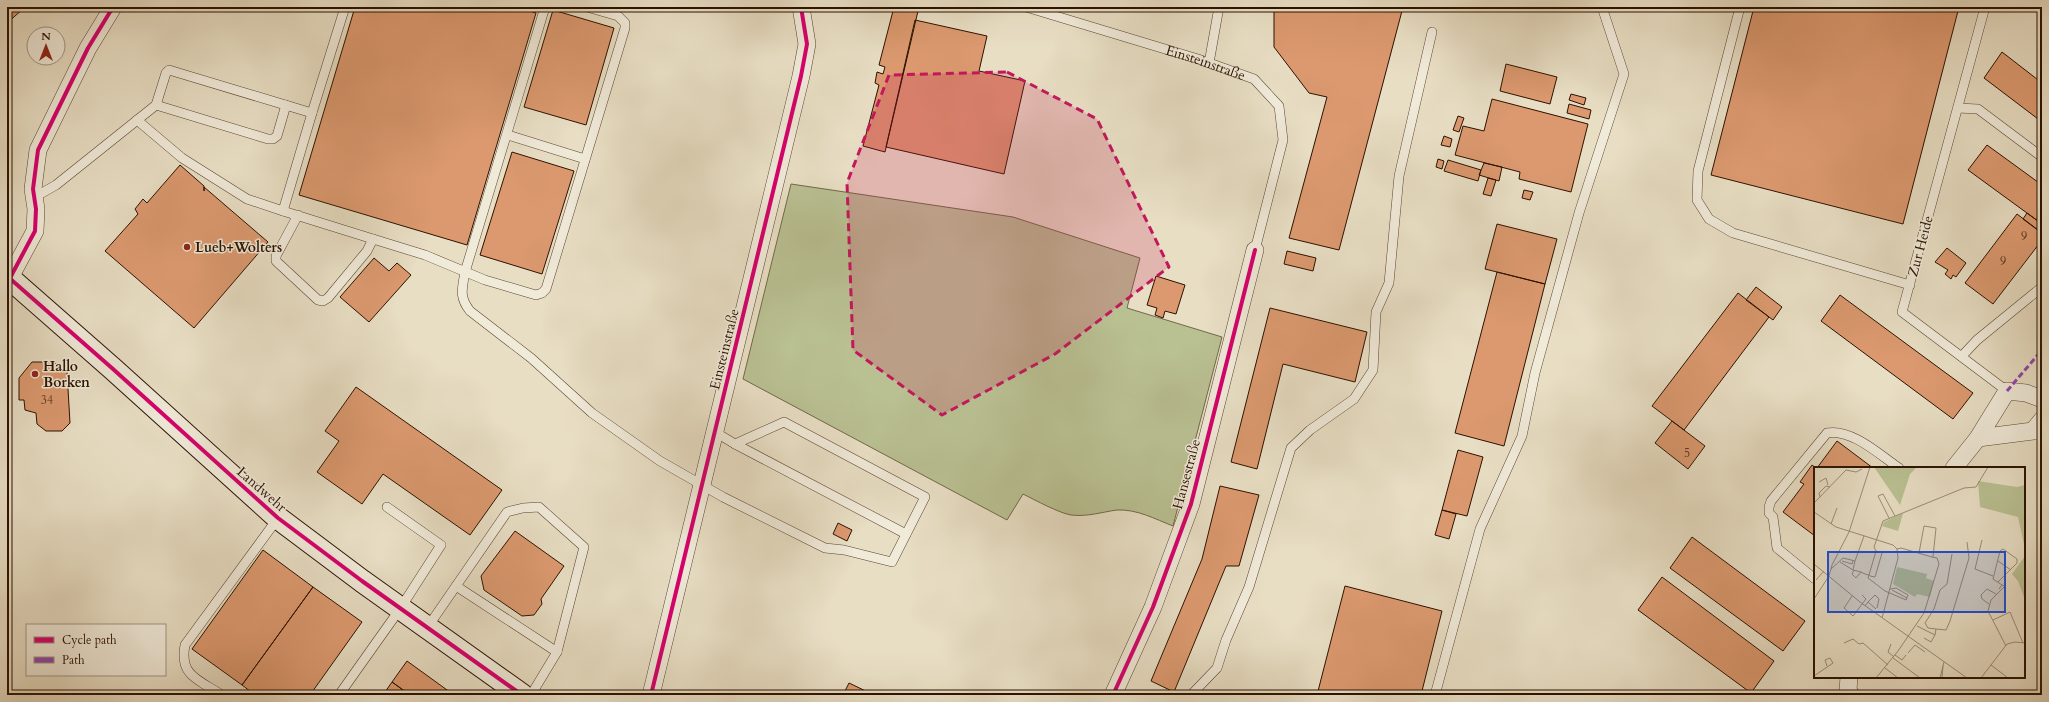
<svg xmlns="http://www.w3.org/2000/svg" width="2049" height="702" viewBox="0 0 2049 702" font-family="Cardo,serif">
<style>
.green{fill:#b9c092;stroke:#726849}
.building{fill:#dc996f;stroke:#2b1100}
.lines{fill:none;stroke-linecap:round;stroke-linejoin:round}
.lane-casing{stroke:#5a4431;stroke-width:10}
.street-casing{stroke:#5a4431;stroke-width:18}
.secondary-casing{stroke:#2b1100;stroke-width:24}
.lane{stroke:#f0ead9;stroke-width:9}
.street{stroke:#f0ead9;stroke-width:17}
.secondary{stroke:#f0ead9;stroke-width:22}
.quiet{stroke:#8e44ad;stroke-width:3;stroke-dasharray:6 3;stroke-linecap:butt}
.cycleway-casing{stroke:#f0ead9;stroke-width:6}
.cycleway{stroke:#d6006c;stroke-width:4}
.marked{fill:#c2185b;fill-opacity:0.2;stroke:#c2185b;stroke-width:3;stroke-dasharray:8 5;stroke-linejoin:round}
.poi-dot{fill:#8f2418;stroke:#f0ead9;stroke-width:1.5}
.labels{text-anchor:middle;stroke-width:3;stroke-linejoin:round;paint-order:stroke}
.number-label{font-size:12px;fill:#57331c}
.street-label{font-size:14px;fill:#2b1100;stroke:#f0ead9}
.poi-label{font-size:14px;font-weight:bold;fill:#2b1100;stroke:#f0ead9;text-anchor:start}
.inset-road{fill:none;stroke:#9c8c76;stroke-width:1}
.view{fill:#1d4ed8;fill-opacity:0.15;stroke:#1d4ed8;stroke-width:2}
.inset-edge{fill:none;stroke:#2b1100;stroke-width:2}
</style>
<rect width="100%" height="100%" fill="#e8dec4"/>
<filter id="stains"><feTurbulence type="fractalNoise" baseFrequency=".005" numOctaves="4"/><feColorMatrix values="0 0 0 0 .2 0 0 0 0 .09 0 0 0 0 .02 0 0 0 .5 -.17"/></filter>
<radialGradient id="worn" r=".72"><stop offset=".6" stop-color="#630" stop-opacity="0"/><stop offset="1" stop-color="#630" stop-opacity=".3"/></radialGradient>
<path class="green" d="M791,184L1013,217L1140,258L1127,308L1222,337L1173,526C1155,519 1137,509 1117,510C1102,512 1087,517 1071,515C1059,513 1035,500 1023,494L1007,520L743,379Z"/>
<path class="building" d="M7,7H21L23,9L7,23Z
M355,7H517L536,13L467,245L299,195Z
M894,7H911L918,11L885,152L863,146L879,85L875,83L877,72L883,74L885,67L879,65Z
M1274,7H1403L1339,250L1289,238L1327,97L1309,93L1274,47Z
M1754,7H1959L1903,224L1711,175Z
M553,10L614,28L586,125L524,107Z
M915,20L987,36L979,71L1025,81L1004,174L886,147Z
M2002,52L2042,83V122L1984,78Z
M1506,64L1557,77L1550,104L1500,91Z
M1571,94L1586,98L1584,105L1569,100Z
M1492,99L1588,124L1571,192L1519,179L1520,172L1455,155L1463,126L1484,131Z
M1569,104L1591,110L1589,119L1567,113Z
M1458,116L1464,118L1459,132L1453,130Z
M1444,136L1452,139L1450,147L1441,145Z
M1987,145L2042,185V224L1968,170Z
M512,152L574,171L542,274L480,255Z
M1438,159L1444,161L1442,169L1436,167Z
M1448,160L1481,170L1478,181L1444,171Z
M1484,163L1502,167L1499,181L1479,175Z
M180,165L204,186V191V187L268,242L194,328L105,251L138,214L135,209L143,199L147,203Z
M1488,178L1496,180L1491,196L1483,194Z
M1524,190L1533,192L1530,200L1522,198Z
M2027,213L2042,224L2039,231L2023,219Z
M2017,214L2042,233V240L1993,304L1965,283Z
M1497,224L1557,239L1545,284L1485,269Z
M1947,248L1966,263L1956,277L1953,275L1951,279L1945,274L1948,270L1935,262Z
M1287,251L1316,258L1313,271L1284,264Z
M374,258L389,271L397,263L411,275L369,322L340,297Z
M1497,272L1545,284L1504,446L1455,433Z
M1156,276L1185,285L1176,314L1165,311L1163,318L1155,315L1157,308L1147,305Z
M1756,287L1782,307L1773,320L1746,300Z
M1738,293L1769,317L1684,430L1652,406Z
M1840,295L1973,393L1953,419L1821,321Z
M1270,308L1367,332L1355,382L1283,364L1257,469L1231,462Z
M32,362H54L67,372L70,423L62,431H46L37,424L36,413L25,410L24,400H19V378Z
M356,387L502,490L470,535L383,474L362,504L317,472L339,441L325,431Z
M1672,421L1705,446L1688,469L1655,443Z
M1837,441L1873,468H1817Z
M1458,450L1483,457L1467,516L1442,510Z
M1812,465L1816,468L1815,536L1783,512L1804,484L1800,482Z
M1220,486L1259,495L1239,566H1226L1174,692L1151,681L1202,559Z
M1442,510L1456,514L1449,539L1435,535Z
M838,523L852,530L847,541L833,534Z
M515,531L564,566L541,599L542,604L534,615L522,616L484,590L481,576Z
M1692,537L1805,621L1783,651L1670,568Z
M263,550L313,587L242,685L192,649Z
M1662,577L1774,661L1751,693L1638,610Z
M1345,586L1442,611L1421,695H1317Z
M313,587L362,622L310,695H255L242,685Z
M407,661L454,695H410L392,682Z
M392,682L410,695H383Z
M849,683L874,695H843Z"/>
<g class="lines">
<g class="lane-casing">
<g id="lane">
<path d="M545,7L465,272C462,289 459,297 470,311L531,358L592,413L660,461L723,497L825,548L844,550L892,562L925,497L784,422L735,444L715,432"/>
<path id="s1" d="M1026,7L1198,59L1254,79L1279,106L1283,140L1255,250"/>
<path d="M1740,7L1698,171L1697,200L1709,219L1733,233L1910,285"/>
<path d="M1985,7L1902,312L2007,391"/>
<path d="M1209,63L1219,7"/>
<path d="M156,105L268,139H273L277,136L286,105"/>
<path d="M1958,108L1978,109L2042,157"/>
<path d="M137,120L182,158L247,199L283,211L312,113"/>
<path d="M508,135L585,159"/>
<path d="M33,198L56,185L156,105L166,73L169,70L312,113L345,7"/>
<path d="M283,211L373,239L367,251L328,298L323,301L318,300L276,261V256L298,215"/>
<path d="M373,239L425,255L485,280L536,295L542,293L546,289L625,28V23L618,16L587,7"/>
<path d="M1962,356L1977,340L2042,287"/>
<path d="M735,444L906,534"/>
<path d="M1815,579L1777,548L1773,517L1769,513V507L1771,501L1827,433C1851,428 1880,455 1899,468"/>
<path d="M456,586L507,512L523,508L539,507L584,547L557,652"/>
<path d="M427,628L456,586L557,652L531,695"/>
<path d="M222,695C199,680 179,676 185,645L278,518"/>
<path d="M339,695L400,609L441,545L387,507"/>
<path d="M1191,695L1217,668L1226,640L1249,587L1291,448L1310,430L1354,399L1373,370L1376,312L1389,283L1399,176L1432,32"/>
<path d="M1435,695L1480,529L1522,436L1535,373L1579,213L1624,74L1602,7"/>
</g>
</g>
<g class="street-casing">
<path id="street" d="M7,283L35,231L36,209L33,189L38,150L88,48L113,7
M1978,438L2033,431L2042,420
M1954,468L1978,438L2007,391L2026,393L2042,399
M1849,677L1848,690L1851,695
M651,695L801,76L807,44L801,7
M1113,695L1153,607L1191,504L1255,250"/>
</g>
<g class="secondary-casing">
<path id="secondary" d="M7,276L113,369L278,518L362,581L522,695"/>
</g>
<use href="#lane" class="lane"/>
<use href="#street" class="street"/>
<use href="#secondary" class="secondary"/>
<path class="quiet" d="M2007,391L2042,350"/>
<g class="cycleway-casing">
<path id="cycleway" d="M7,276L113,369L278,518L362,581L522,695
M10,278L35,231L36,209L33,189L38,150L88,48L113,7
M651,695L801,76L807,44L801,7
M1113,695L1153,607L1191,504L1255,250"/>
</g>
<use href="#cycleway" class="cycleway"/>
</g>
<path class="marked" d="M1007,72L1097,119L1169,267L1055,354L942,415L853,350L847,183L889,75Z"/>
<g class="poi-dot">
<circle cx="187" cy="247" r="4"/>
<circle cx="35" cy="374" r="4"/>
</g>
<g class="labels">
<g class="number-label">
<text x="2024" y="240">9</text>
<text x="2003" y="265">9</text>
<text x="47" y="404">34</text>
<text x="1687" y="457">5</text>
</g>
<g class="street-label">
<text dy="5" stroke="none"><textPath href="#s1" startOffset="188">Einsteinstraße</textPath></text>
<text transform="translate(1920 246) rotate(-75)" y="5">Zur Heide</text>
<text transform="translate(724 349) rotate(-76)" y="5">Einsteinstraße</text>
<text transform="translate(1186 474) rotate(-75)" y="5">Hansestraße</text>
<text transform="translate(262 489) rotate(41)" y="5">Landwehr</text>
</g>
<g class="poi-label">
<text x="195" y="252">Lueb+Wolters</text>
<text x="43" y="371">Hallo<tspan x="43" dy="16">Borken</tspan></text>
</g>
</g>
<g transform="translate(1814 467)">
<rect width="211" height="211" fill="#e8dec4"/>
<path d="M60,0L102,1L96,7L86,38ZM164,14L203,20L211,18V82L204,50L166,40ZM89,46L84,64L68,59L70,55ZM211,89V133L204,114L198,107ZM83,100L113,107L112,111L120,114L116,130L103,127L101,130L79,117Z" fill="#b9c092"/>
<path class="inset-road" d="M32,3L42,5L48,2M5,15L12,11L14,18M6,30L5,26L12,19L16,20M0,36L32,3M0,45L22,60L79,78L83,82L84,91L68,151M75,51L64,29L69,27L81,49M17,57L23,41M168,73L161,102L179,109M62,84L60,80L69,54L150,21L162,20L174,0M105,86L110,59L122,61L119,90M28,94L38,97L39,94M184,94L197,103M26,95L39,103L41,94M0,97L46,135L153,211M17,102L29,91L41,94L50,69M39,103L47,105L42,111L38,107L40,103M47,105L51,107L55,108L56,109L61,110L68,86L62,84L55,108L54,111L71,124L92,133L94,128L82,121L76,122M2,113L10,104M184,115L203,96V92L189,82L186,84L179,112L188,118M185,122L188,118L191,119L177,133L174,144L192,179M78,123L93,131M38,129L30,141L39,149L52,132L48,128M0,132L15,109L18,98L35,65L56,0M54,135L61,128L65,132L63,141M175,137L168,132L167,128L173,122L182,127M51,139L54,135L62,142M179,153L196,145L209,176M103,159L121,168L117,175L110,171M114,161L111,156L120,142L126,123L133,117L138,87M114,161L122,162L121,168M122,162L132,163L136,154L155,91L153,75M30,176L39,172L45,177L49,176L74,198M77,177L74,185L80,190M94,186L101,178L111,185M81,188L88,193L92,188M79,191L106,211M177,198L194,211M71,201L84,211M0,209L19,196L16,191L11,193L13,199M62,211L84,184L110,146L125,97L123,91L118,90L87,81L83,82M126,211L130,195M128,211L129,199M167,211L193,177L201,175L211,176"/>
<path class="view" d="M14,85H191V145H14Z"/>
<rect width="211" height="211" class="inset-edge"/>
</g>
<rect width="2049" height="702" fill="none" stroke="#e8dec4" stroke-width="24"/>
<rect x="8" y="8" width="2033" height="686" fill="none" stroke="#2b1100" stroke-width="2"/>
<rect x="12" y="12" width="2025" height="678" fill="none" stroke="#2b1100"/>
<rect x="26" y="624" width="140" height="52" fill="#f0ead9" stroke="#a19382"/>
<rect x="34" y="637" width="20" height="6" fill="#d6006c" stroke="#a19382"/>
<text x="62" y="644" font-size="12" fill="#2b1100">Cycle path</text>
<rect x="34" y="657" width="20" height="6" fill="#8e44ad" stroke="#a19382"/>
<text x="62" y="664" font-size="12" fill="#2b1100">Path</text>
<g transform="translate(46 46)"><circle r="19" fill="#f0ead9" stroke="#a19382"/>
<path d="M0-3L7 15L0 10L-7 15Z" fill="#8f2418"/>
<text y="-6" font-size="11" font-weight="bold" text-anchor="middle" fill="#2b1100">N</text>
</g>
<rect width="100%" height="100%" filter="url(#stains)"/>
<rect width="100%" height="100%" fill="url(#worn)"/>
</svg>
